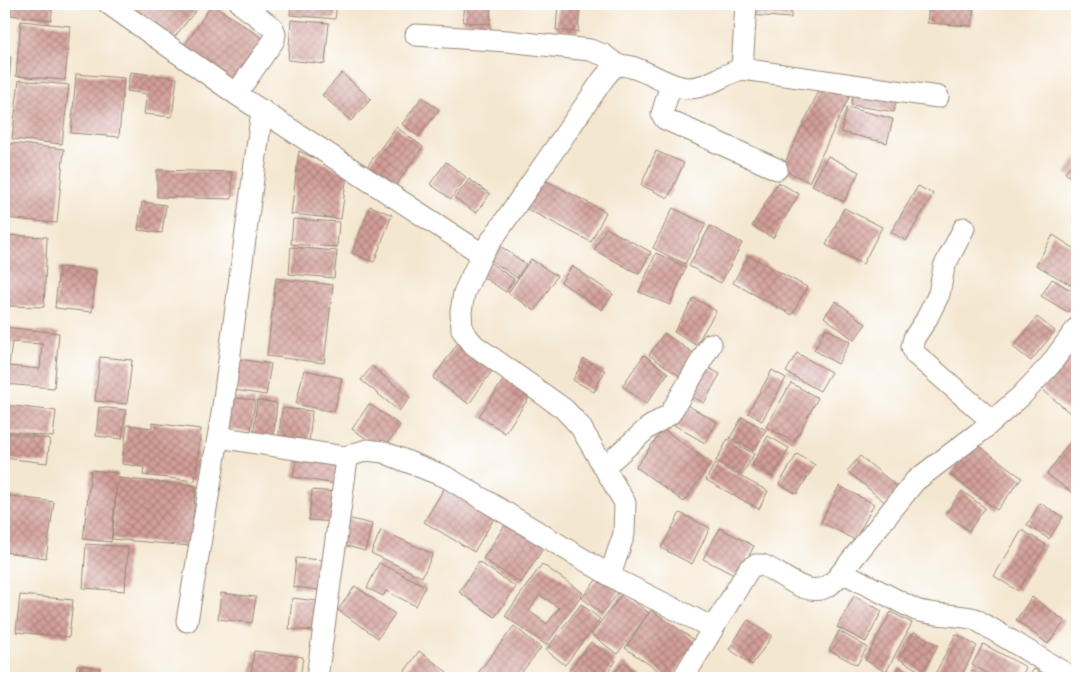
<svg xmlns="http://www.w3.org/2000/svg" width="1081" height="682" viewBox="0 0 1081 682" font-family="Caveat,sans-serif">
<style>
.building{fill:url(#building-cross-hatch);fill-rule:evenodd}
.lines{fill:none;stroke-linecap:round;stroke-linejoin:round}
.minor-casing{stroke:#988877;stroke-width:23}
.minor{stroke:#fff;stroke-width:21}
</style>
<defs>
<pattern id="building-cross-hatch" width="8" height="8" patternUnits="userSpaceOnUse" patternTransform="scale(1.25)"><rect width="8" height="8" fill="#d39e99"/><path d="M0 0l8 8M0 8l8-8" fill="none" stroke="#ac817c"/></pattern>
</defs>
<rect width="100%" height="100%" fill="#fff"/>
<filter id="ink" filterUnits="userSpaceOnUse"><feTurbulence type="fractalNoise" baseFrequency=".02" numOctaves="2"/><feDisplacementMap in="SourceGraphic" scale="10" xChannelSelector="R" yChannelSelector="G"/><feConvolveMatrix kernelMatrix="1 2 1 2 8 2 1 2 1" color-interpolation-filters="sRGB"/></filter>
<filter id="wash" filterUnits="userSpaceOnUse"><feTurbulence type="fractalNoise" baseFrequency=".0096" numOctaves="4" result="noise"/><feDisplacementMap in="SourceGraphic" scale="20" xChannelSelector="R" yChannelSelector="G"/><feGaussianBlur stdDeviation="1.12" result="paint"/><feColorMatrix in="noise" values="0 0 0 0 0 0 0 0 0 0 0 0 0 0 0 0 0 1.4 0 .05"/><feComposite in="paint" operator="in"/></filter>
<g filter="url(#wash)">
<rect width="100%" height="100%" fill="#f4e7d0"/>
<g id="blocks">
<path class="building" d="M11,4H53L51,20L10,15Z
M139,4H201L173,39L135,8Z
M212,4L265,40L233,88L180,53Z
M291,4H337L335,19L290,15Z
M465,4H491L490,24L463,22Z
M558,4H580L578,32L556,30Z
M751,4H791V18L751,15Z
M929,4H974L972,26L927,23Z
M291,20L329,23L325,64L288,60Z
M21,21L70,26L65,80L16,76Z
M4,56L11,57L7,103H4Z
M130,72L177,78L172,117L144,114L147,94L127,91Z
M342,73L371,99L351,121L322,95Z
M76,74L124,78L119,137L71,133Z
M19,80L69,85L62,144L12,139Z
M822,84L849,97L809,182L782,169Z
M854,90L897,97L894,112L851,105Z
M422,97L439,110L419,137L402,124Z
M847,107L893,119L887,143L841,132Z
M396,127L423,147L391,192L363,172Z
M11,143L64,149L57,223L4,218Z
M299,151L347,174L341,219L291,214Z
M656,151L684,163L668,198L641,185Z
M828,156L859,172L844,202L812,185Z
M1077,156V182L1065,173Z
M446,162L466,177L451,199L430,184Z
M157,170L232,172V199L157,197Z
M541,178L606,212L591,242L525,208Z
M469,179L490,194L476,213L455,198Z
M778,182L799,194L773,238L752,226Z
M918,186L933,194L906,241L891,232Z
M142,202L166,205L162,233L138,230Z
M370,206L392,215L374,262L352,253Z
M673,208L706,224L685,264L653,248Z
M844,208L882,227L863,264L826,245Z
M293,219L339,222L337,247L291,244Z
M710,226L742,243L721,283L689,266Z
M606,228L651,252L639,274L594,250Z
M4,235L47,237L44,307L8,306V314H4Z
M1053,235L1077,250L1076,288L1036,265Z
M500,246L526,264L517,278L491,260Z
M291,247L337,251L334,278L289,274Z
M656,253L686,267L670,305L639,292Z
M748,255L807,287L792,315L733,283Z
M531,259L557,276L535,311L508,293Z
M486,260L514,279L506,292L477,273Z
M572,266L613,294L602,310L561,282Z
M59,267L96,271L92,312L55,308Z
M276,278L333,285L324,363L267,356Z
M1052,279L1077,294V298L1068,312L1041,296Z
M694,298L716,311L696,345L674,332Z
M836,301L866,324L854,340L824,317Z
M1037,317L1055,331L1031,361L1013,347Z
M4,327L59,333L54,388L4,384ZM12,342L42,344L40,369L9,366Z
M826,328L850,342L838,364L814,350Z
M664,333L696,355L681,377L649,355Z
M460,340L496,365L469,404L433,378Z
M1077,346V419L1042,389Z
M797,353L831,372L820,391L786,372Z
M644,355L668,373L646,404L622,386Z
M100,357L132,360L127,404L95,401Z
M239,359L271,364L266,395L234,390Z
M584,359L605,371L594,392L573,380Z
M703,365L720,374L704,403L687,394Z
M372,366L410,398L399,411L361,380Z
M304,370L342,378L334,412L296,404Z
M772,370L786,378L762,421L748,413Z
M506,376L532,393L505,433L479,416Z
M791,383L818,398L794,442L766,427Z
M226,397L255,400L251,432L222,429Z
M257,400L277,403L273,441L253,439Z
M369,404L400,425L383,450L352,429Z
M685,404L717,422L705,443L674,425Z
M4,405L56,411L53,437L4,431Z
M99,407L126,410L122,439L96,436Z
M282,408L312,411L309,446L278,443Z
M742,417L766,430L754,451L730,438Z
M152,423L201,429L195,481L143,475L144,467L122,464L127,425L152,428Z
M663,429L711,463L684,502L636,467Z
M4,433L50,439L47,463L4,458Z
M768,436L789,448L773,477L752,465Z
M728,439L754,454L742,475L716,461Z
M1071,440L1077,445V489L1074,494L1047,474Z
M974,442L1022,478L997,510L950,475Z
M797,454L815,465L797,494L779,484Z
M297,456L339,463L336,484L293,477Z
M860,456L899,488L887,504L847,471Z
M715,463L768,491L759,509L706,480Z
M91,470L118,473L117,478L196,486L190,546L112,539L117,483L111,542L83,539Z
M839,486L874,504L855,540L821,522Z
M445,487L495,517L474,552L424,522Z
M312,490L336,492L333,522L309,520Z
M962,491L985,508L969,531L945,514Z
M4,495L54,502L46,558L4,552Z
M1040,503L1063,517L1049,539L1027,525Z
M680,513L710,528L692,564L661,548Z
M347,518L372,524L365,551L340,544Z
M508,520L546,544L521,583L483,559Z
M720,528L754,546L738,577L703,559Z
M381,530L433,554L422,577L371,553Z
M1022,530L1046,545L1018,591L994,576Z
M86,544L128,547L125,591L83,588Z
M296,558L323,560L320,590L293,587Z
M479,562L516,587L495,617L459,592Z
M379,563L426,586L416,606L386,591L383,596L367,588Z
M542,564L583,593L546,645L505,616ZM540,595L559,608L547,624L529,611Z
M600,575L620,590L602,614L582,598Z
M355,586L395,614L378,638L338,610Z
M221,593L256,597L252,623L218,619Z
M623,593L649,613L617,654L591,634Z
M20,595L73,600L69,637L16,632Z
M854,596L882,611L866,642L837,627Z
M1032,597L1065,621L1048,644L1016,620Z
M292,598L317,601L315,631L289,629Z
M581,604L600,619L565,665L546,650Z
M651,610L697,642L672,678H669L625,648Z
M891,612L912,623L886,672L865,660Z
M748,620L772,636L752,665L729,649Z
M514,626L541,648L517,678H474Z
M839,631L867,647L857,665L829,650Z
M914,632L938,645L923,673L899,659Z
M956,634L977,646L960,678H933Z
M591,642L616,661L604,678H577L568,672Z
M983,644L1026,667L1021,678H996L972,665Z
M254,651L303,657L300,678H276L251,675Z
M419,651L447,672L443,678H408L403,674Z
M624,662L643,678H610Z
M77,665L100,668L99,678H75Z
M900,667L916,678H892Z
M1034,669L1049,678H1028Z
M972,671L985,678H968Z"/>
</g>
</g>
<g filter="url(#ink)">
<use href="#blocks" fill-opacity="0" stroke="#988877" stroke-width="1"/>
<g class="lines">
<g class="minor-casing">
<path id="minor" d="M109,4L236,94L482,254L604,78C608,74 612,67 618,66C637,62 667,88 688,88C708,88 723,74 742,69L938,97
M416,35L507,41L590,50L604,55L618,66
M742,69L746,4
M671,84L662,114L665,119L777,169
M236,94L274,40L275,34L273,28L241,4
M964,228L944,267L939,294L926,320L914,338L912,347L915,354L992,421
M482,254L464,293L461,312L462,330L474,345L564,409L580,426L625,503L624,534L610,575
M218,437L345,457L347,459L317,678
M346,457L367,450L383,452L446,477L621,582L713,628
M604,467L648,428L670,414L711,344
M842,572L916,610C936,616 955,614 975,619L1073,678
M187,621L222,414L262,110
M683,678L749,569L755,565H762C782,572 805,599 828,586C833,583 838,577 842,572L915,481L981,431L1021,396L1050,365L1077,328"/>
</g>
<use href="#minor" class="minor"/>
</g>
</g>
<rect width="1081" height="682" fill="none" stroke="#fff" stroke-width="20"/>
</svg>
